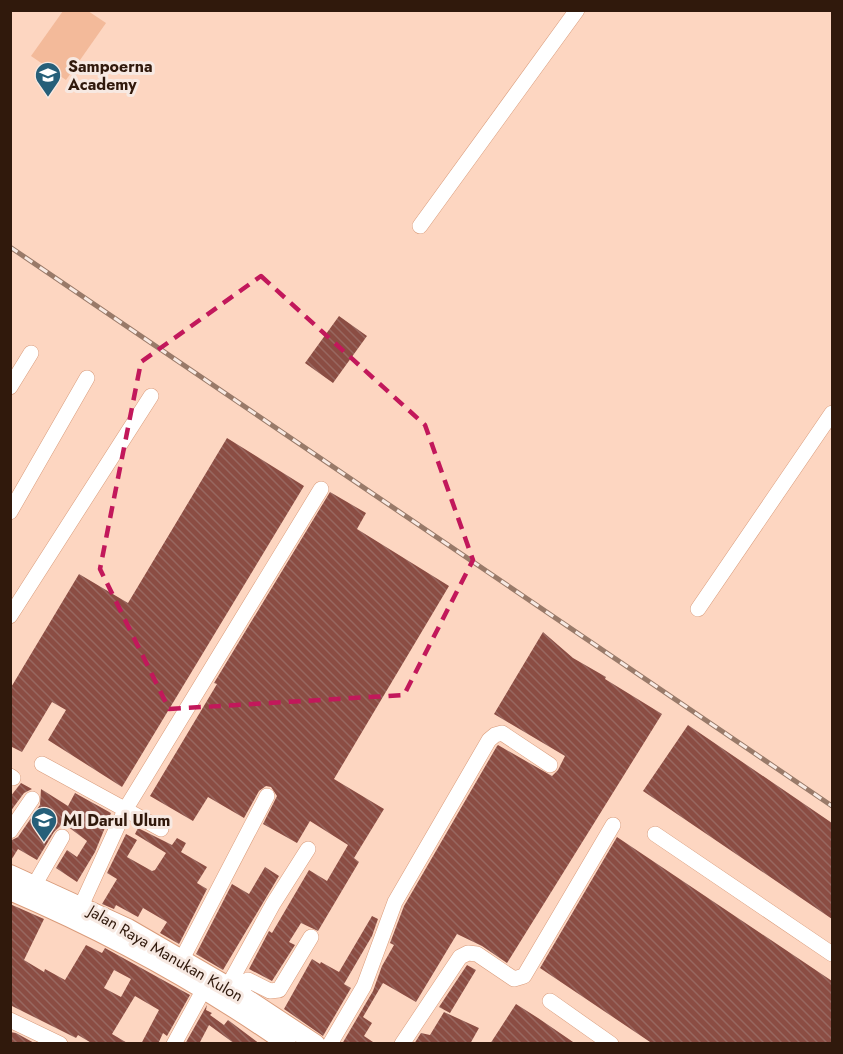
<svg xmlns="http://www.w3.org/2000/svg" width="843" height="1054" viewBox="0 0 843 1054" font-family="Jost,sans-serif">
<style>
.pitch{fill:#f3ba9a}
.building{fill:url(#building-back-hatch);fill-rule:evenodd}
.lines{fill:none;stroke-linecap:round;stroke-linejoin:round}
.minor-casing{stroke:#d99b7a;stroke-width:16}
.major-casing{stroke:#d99b7a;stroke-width:20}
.minor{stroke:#fff;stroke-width:15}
.major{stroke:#fff;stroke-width:18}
.rail-casing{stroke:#997a69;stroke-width:5}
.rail{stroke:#f7e9e2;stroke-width:3;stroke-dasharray:9;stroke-linecap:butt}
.marked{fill:none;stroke:#c2185b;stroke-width:4.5;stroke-dasharray:12 8;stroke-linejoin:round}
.labels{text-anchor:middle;stroke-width:6;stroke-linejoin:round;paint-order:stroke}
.poi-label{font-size:16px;font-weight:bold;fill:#30190c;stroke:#f7e9e2;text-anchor:start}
.street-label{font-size:16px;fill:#30190c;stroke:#f7e9e2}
</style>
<defs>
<pattern id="building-back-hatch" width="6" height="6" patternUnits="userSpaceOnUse" patternTransform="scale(1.5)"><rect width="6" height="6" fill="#8b4d43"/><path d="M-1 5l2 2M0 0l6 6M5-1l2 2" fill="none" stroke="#986860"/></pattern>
</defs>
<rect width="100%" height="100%" fill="#fdd6c1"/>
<path class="pitch" d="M63,11H88L106,23L66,80L31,56Z"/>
<path class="building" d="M339,316L367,336L333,383L305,363Z
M227,438L304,486L122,787L48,740L66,710L52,702L22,752L10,746V689L79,574L128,603Z
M330,492L366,513L357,529L449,586L334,779L384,809L354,858L359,862L318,931L301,923L289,942L295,945L272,981L249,969L269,931L272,933L309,870L327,881L348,845L310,821L297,843L263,824L277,796L271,787L266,786L259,791L244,818L208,797L193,821L150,796L217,684L214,683Z
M543,632L573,658L606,677L605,679L662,714L507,963L482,946L457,934L416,1002L383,983L363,1017L372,1023L364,1036L376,1044H342L373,991L382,966L394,945L390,943L404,906L497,746L498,745L552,776L558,770L565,756L494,714Z
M688,725L832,823V919L643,791Z
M21,783L32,789L24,793L10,812V797Z
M41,789L68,806L75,793L111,813L95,852L77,882L56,868L67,850L77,857L87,841L63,823L54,832L37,860L18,849L10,862V841L18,837L40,805Z
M138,828L172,845L177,838L186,843L181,852L207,867L197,883L207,889L179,944L160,933L167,922L143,908L138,917L116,905L114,909L102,904L117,879L107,873L126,834L137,840L127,857L152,871L155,870L166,853L135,834Z
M617,837L832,981V1044H653L540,968Z
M265,867L279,876L223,970L196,954L232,884L249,894Z
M10,904L44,919L24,960L44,972L45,969L65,980L86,945L102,953L105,948L190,995L167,1036L163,1033L158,1044H141L159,1010L135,996L112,1034L129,1044H93L78,1035L76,1038L10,1005ZM114,970L131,979L121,997L104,988Z
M372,916L378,919L372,936L344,984L351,988L323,1036L284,1009L312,959L320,964L321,962L339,972Z
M467,965L476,970L450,1013L439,1007Z
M516,1004L538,1018L576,1044H490Z
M207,1005L206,1010L212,1013L210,1015L224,1025L228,1020L260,1044H235L209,1025L199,1044H185Z
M444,1012L479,1028L470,1044H414L421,1033L430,1035Z
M10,1032L16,1033L36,1044H10Z"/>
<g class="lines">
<g class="minor-casing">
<path id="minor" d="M420,226L577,10
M10,387L31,353
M10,512L87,378
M698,609L832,413
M10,616L151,396
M42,764L161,829
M10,776L13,778
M10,831L32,799
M655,834L832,954
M35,884L62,837
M82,904L125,810L321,489
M182,959L267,796
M228,986L273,904L308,849
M240,995L248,980L270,991L279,990L311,937
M550,1001L611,1044
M10,1020L60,1044
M174,1044L204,989
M330,1044L364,986L395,902L489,740L495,735L502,733L550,765
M402,1044L460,957L468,953L477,954L514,979L524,976L613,825"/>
</g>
<g class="major-casing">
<path id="major" d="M10,874L128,928L228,986L316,1044
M10,891C108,933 200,983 287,1044"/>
</g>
<use href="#minor" class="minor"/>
<use href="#major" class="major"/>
<g class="rail-casing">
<path id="rail" d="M10,247L832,806"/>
</g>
<use href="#rail" class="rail"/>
</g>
<path class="marked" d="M261,276L425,425L473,560L404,695L169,709L100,569L141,362Z"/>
<defs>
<g id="school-pin" transform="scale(1.35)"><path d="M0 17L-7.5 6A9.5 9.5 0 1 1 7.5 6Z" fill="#265f79" stroke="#f7e9e2"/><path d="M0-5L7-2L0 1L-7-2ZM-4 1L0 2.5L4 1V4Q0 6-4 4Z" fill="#fff"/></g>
</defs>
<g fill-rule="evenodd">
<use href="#school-pin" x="48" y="75"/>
<use href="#school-pin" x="44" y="820"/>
</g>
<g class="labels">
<g class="poi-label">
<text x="68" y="72">Sampoerna<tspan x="68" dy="18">Academy</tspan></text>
<text x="63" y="826">MI Darul Ulum</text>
</g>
<g class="street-label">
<text transform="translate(166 953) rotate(30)" y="6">Jalan Raya Manukan Kulon</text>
</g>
</g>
<rect width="843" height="1054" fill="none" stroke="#30190c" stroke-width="24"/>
</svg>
